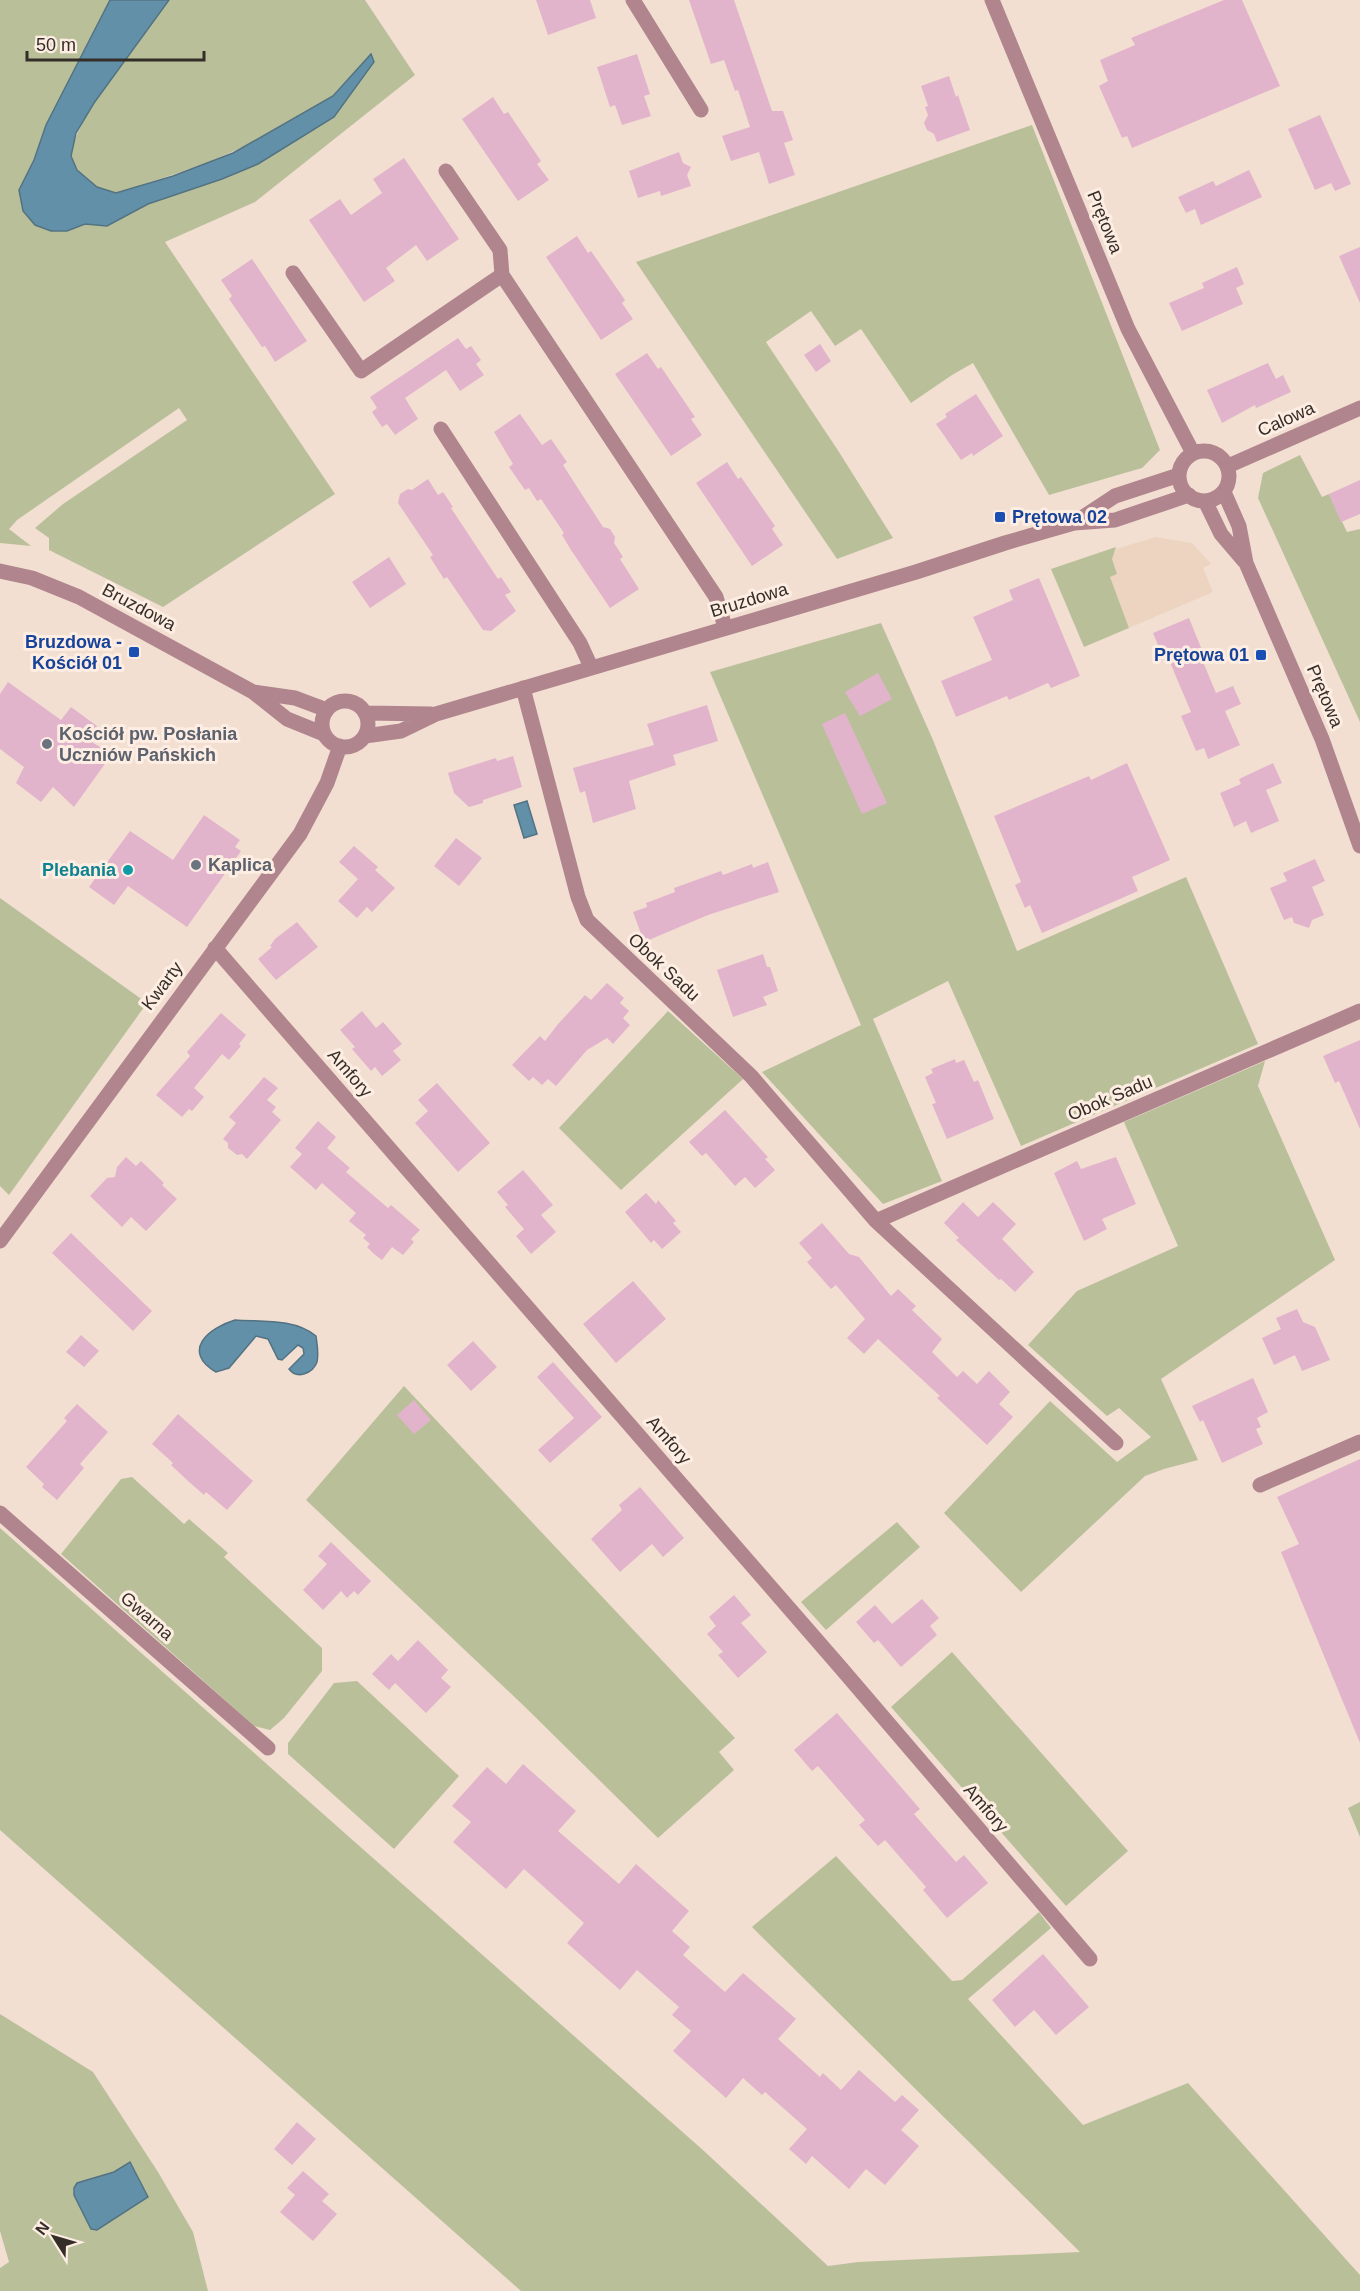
<svg xmlns="http://www.w3.org/2000/svg" width="1360" height="2291" viewBox="0 0 1360 2291" font-family="Arial,sans-serif">
<style>
.built{fill:#ecd4c1}
.green{fill:#b9c099}
.water{fill:#6290a8;stroke:#547382;stroke-width:1.5}
.building{fill:#e2b4cc}
.lines{fill:none;stroke-linecap:round;stroke-linejoin:round}
.minor{stroke:#b1858e;stroke-width:15}
.transit-dot{fill:#1a4fb4;stroke:#fdede2;stroke-width:2}
.worship-dot{fill:#6b7280;stroke:#fdede2;stroke-width:2}
.culture-dot{fill:#0f9aa8;stroke:#fdede2;stroke-width:2}
.labels{text-anchor:middle;stroke-width:6;stroke-linejoin:round;paint-order:stroke}
.street-label{font-size:18px;fill:#352e28;stroke:#fdede2}
.transit-label{font-size:18px;font-weight:bold;fill:#164399;stroke:#fdede2;text-anchor:end}
.worship-label{font-size:18px;font-weight:bold;fill:#5b616d;stroke:#fdede2;text-anchor:start}
.culture-label{font-size:18px;font-weight:bold;fill:#0d838f;stroke:#fdede2;text-anchor:end}
</style>
<rect width="100%" height="100%" fill="#f2dfd2"/>
<path class="built" d="M1156,537L1192,543L1211,564L1203,568L1213,592L1129,628L1109,577L1112,558L1116,549Z"/>
<path class="green" d="M0,0H110L46,125L34,160L67,231L85,224L107,226L148,204L222,179L258,164L374,62L371,54C358,68 346,88 331,98C275,135 214,163 150,182C140,185 125,193 115,193C98,192 75,174 72,157C67,129 149,26 169,0H365L415,75L255,202L165,242L335,494L163,607L49,550V538L35,528L63,504L187,420L179,408L17,520L9,529L31,546L0,543Z
M1032,125L1160,450L1142,468L1049,495L973,363L952,375L911,403L861,329L835,346L811,311L766,342L839,452L893,538L837,559L636,262Z
M1300,455L1322,497L1329,494L1347,532L1360,529V722L1258,498L1263,473Z
M1116,547L1112,559L1117,574L1110,577L1129,628L1084,647L1051,569Z
M881,623L933,740L1017,951L1186,877L1258,1044L1021,1146L948,981L873,1019L942,1181L883,1204L762,1072L861,1025L710,672Z
M0,898L147,1003L9,1195L0,1186Z
M668,1011L743,1079L621,1190L559,1128Z
M1265,1061L1258,1086L1335,1260L1161,1379L1198,1460L1164,1469L1145,1476L1021,1592L944,1513L1050,1401L1117,1462L1151,1437L1119,1408L1107,1416L1028,1345L1077,1291L1178,1246L1124,1122Z
M404,1386L735,1738L719,1752L734,1770L658,1838L523,1705L306,1500Z
M132,1477L184,1524L189,1519L228,1553L224,1557L322,1648V1671L284,1718L270,1730L254,1726L61,1554L121,1479Z
M897,1522L920,1547L826,1630L801,1602Z
M0,1528L704,2151L828,2266L858,2262L1080,2252L752,1927L836,1856L952,1981L962,1980L1039,1912L1051,1928L968,1999L1083,2125L1188,2083L1360,2275V2291H521L0,1830Z
M952,1652L1128,1851L1066,1906L891,1707Z
M357,1681L459,1776L394,1849L288,1754V1743L334,1683Z
M1360,1802V1837L1348,1808Z
M0,2014L93,2072L158,2172L193,2232L208,2291H0V2268L9,2262L0,2231Z"/>
<path class="water" d="M110,0H169L94,103L76,133L71,156L77,170L97,187L116,193L173,176L233,153L333,96L371,54L374,62L334,117L258,164L222,179L148,204L107,226L85,224L67,231H51L35,225L23,211L19,190L34,160L46,125Z
M527,801L537,834L524,838L514,805Z
M235,1320C261,1322 294,1318 316,1336C317,1344 319,1353 317,1362C313,1373 297,1380 289,1369L304,1354L303,1348L298,1345L282,1360L278,1359L268,1339L256,1336L229,1368L216,1372C181,1351 208,1328 235,1320Z
M130,2162L148,2197L97,2230L91,2229L74,2195V2188L77,2183L114,2172Z"/>
<path class="building" d="M536,0H590L596,18L548,35Z
M689,0H734L772,111H783L793,140L784,143L795,175L769,184L759,152L731,161L722,136L750,127L738,90L735,91L724,60L711,64Z
M1224,0H1242L1280,86L1132,148L1127,136L1122,138L1099,86L1108,81L1100,60L1135,45L1131,38Z
M637,54L650,94L644,96L651,116L622,125L615,105L610,107L597,67Z
M949,76L956,97L958,95L970,130L937,142L934,134L927,130L924,123L928,115L925,107L928,106L921,86Z
M493,97L504,114L508,112L541,161L537,164L549,180L518,201L462,119Z
M1320,115L1351,184L1335,191L1331,183L1315,190L1288,129Z
M679,152L683,163L691,167L687,175L691,186L661,196L660,191L638,198L629,171Z
M404,158L459,239L427,261L416,245L386,268L395,281L364,302L309,220L340,199L351,215L382,193L373,179Z
M1249,170L1262,197L1201,225L1195,209L1186,213L1178,197L1213,181L1216,186Z
M577,236L588,253L591,251L625,300L622,303L633,319L601,340L546,257Z
M1360,247V303L1339,256Z
M252,259L307,341L275,362L265,346L262,347L229,299L232,296L221,280Z
M1237,267L1244,284L1236,288L1243,304L1182,331L1169,303L1204,288L1202,283Z
M458,338L466,349L471,346L481,360L476,364L484,375L460,391L446,370L405,398L418,419L395,435L387,424L382,427L372,412L377,408L370,397Z
M820,344L831,361L816,372L804,355Z
M647,353L658,369L661,367L695,417L691,419L702,435L671,456L615,374Z
M1268,363L1276,379L1283,375L1291,392L1256,408L1255,405L1222,423L1207,390Z
M976,394L1003,436L973,456L972,453L961,460L936,424L947,417L945,414Z
M520,414L542,445L551,439L567,462L563,465L581,493L603,527L610,529L615,537L614,543L623,557L620,559L639,589L610,608L571,550L562,535L564,533L541,499L537,501L529,488L525,490L509,467L513,464L494,432Z
M727,462L738,479L741,477L775,526L772,529L783,545L752,566L696,483Z
M428,479L438,495L443,492L453,507L451,508L498,579L501,577L511,592L505,595L516,611L491,631L483,630L447,577L444,579L430,557L433,555L398,503L400,494L408,489L412,490Z
M1360,480V514L1341,522L1329,494Z
M389,557L406,584L370,608L352,582Z
M1039,578L1080,676L1051,688L1048,683L1009,700L1007,696L956,717L941,681L992,660L973,617L1013,600L1009,590Z
M1189,618L1204,655L1201,657L1216,693L1233,686L1241,704L1225,711L1240,745L1208,759L1204,748L1196,751L1181,716L1191,712L1169,660L1165,662L1153,633Z
M878,673L892,699L860,716L845,692Z
M8,682L61,720L71,707L97,726L90,741L112,754L74,807L53,787L41,802L16,783L24,767L0,749V694Z
M707,705L718,741L673,755L676,765L629,781L636,809L593,823L585,791L580,793L573,768L654,745L647,724Z
M845,713L887,803L862,814L822,724Z
M513,756L522,787L483,800V803L469,807L454,793L448,773L496,758L497,761Z
M1127,763L1170,860L1132,877L1138,891L1042,933L1030,905L1025,908L1015,885L1021,882L994,816L1089,776L1091,780Z
M1273,763L1282,783L1266,790L1279,821L1251,833L1246,821L1234,827L1220,793L1241,784L1239,779Z
M204,815L240,840L235,847L241,851L187,927L128,886L114,905L89,887L130,831L173,860Z
M456,838L482,858L459,886L434,866Z
M354,846L378,867L375,870L395,888L372,912L367,907L357,918L338,901L358,879L339,862Z
M1315,859L1325,881L1312,887L1324,915L1312,920L1309,928L1294,923L1292,917L1284,920L1270,888L1287,881L1283,873Z
M768,862L779,892L708,915L644,942L633,912L647,907L646,903L675,892L674,888L721,871L723,875L752,864L753,868Z
M297,922L318,947L276,980L258,959L272,947L270,946L275,939Z
M763,954L767,967H770L778,991L763,997L767,1005L733,1017L717,970Z
M607,983L624,998L620,1003L629,1011L623,1018L630,1025L613,1044L607,1038L587,1050L556,1086L548,1079L542,1085L533,1077L529,1081L512,1065L540,1036L545,1041L558,1024L585,995L591,1000Z
M362,1011L376,1028L383,1022L402,1044L393,1051L401,1060L382,1076L375,1067L371,1071L352,1049L355,1047L340,1030Z
M221,1013L246,1035L239,1044L241,1046L229,1060L222,1054L194,1088L204,1097L192,1111L189,1109L182,1117L156,1095L190,1056L187,1052Z
M1360,1040V1129L1339,1081L1335,1083L1323,1056Z
M955,1059L956,1063L964,1060L974,1082L978,1080L994,1119L947,1139L932,1104L936,1103L925,1077L933,1073L931,1069Z
M264,1077L278,1088L267,1100L276,1107L272,1112L281,1120L247,1159L242,1154L237,1155L228,1148V1143L223,1139L236,1123L229,1117Z
M437,1083L490,1143L458,1172L415,1123L428,1111L418,1100Z
M725,1110L768,1157L765,1159L775,1170L755,1188L745,1177L735,1186L706,1153L702,1156L689,1142Z
M318,1121L336,1137L327,1148L350,1168L346,1172L388,1208L391,1205L420,1230L411,1239L414,1242L403,1255L392,1247L382,1260L374,1254L367,1247L370,1244L363,1238L366,1235L349,1221L356,1213L322,1183L316,1190L290,1167L302,1154L295,1148Z
M126,1157L136,1166L141,1161L164,1183L162,1185L177,1199L146,1231L131,1217L122,1227L90,1196L107,1178L115,1177L117,1167Z
M1116,1157L1136,1204L1102,1219L1107,1229L1084,1241L1054,1173L1077,1161L1081,1169Z
M523,1170L553,1205L541,1215L556,1232L531,1254L516,1236L524,1229L505,1207L508,1205L497,1192Z
M646,1193L656,1204L658,1200L676,1221L673,1223L681,1232L662,1249L654,1240L651,1243L625,1212Z
M963,1202L978,1217L993,1202L1016,1224L1002,1239L1034,1272L1015,1292L1001,1279L999,1280L956,1240L959,1238L944,1223Z
M822,1223L849,1254L859,1257L891,1296L898,1289L916,1306L912,1310L942,1339L932,1352L957,1377L963,1371L977,1384L989,1371L1010,1392L999,1404L1013,1417L987,1445L937,1398L940,1396L878,1339L864,1354L847,1338L865,1319L836,1285L831,1289L807,1262L812,1258L799,1243Z
M71,1233L152,1311L133,1331L52,1253Z
M633,1281L666,1319L616,1363L583,1324Z
M1297,1309L1303,1322L1315,1327L1330,1360L1302,1371L1295,1355L1274,1365L1262,1338L1281,1329L1276,1318Z
M81,1335L99,1351L84,1367L66,1352Z
M473,1341L497,1367L471,1391L447,1365Z
M553,1362L602,1417L550,1463L538,1450L574,1418L537,1377Z
M1253,1378L1268,1412L1257,1418L1261,1427L1256,1429L1263,1444L1222,1463L1203,1420L1200,1422L1192,1406Z
M414,1400L431,1420L414,1434L397,1415Z
M77,1404L108,1432L80,1464L84,1468L57,1500L42,1487L44,1484L26,1467L67,1421L64,1418Z
M178,1414L253,1481L227,1510L206,1492L204,1495L188,1481L171,1465L173,1463L152,1444Z
M1360,1459V1743L1281,1552L1299,1544L1277,1497Z
M640,1487L684,1538L663,1557L652,1544L620,1572L591,1539L622,1510L619,1505Z
M331,1542L371,1581L358,1595L354,1591L347,1598L341,1591L323,1610L303,1590L327,1564L318,1556Z
M734,1595L751,1615L741,1623L767,1652L738,1678L718,1655L723,1652L707,1634L716,1626L709,1617Z
M922,1599L939,1618L930,1626L937,1635L901,1667L878,1640L874,1643L856,1622L875,1605L892,1624Z
M418,1640L448,1670L441,1678L451,1687L426,1713L395,1683L389,1690L372,1674L391,1654L398,1661Z
M837,1713L920,1809L914,1814L956,1862L964,1855L988,1883L947,1918L923,1890L926,1887L885,1840L878,1846L859,1825L865,1820L818,1766L812,1771L794,1750Z
M523,1764L576,1811L558,1831L619,1884L636,1864L689,1911L672,1931L690,1947L683,1955L725,1992L743,1973L796,2019L778,2039L820,2077L823,2073L841,2090L859,2070L895,2102L902,2095L919,2110L901,2130L919,2146L885,2185L866,2169L849,2189L812,2156L806,2164L789,2149L807,2129L765,2092L762,2095L743,2078L726,2098L673,2051L691,2031L672,2015L679,2007L637,1970L620,1990L567,1943L584,1923L553,1895L524,1869L506,1889L453,1842L471,1822L452,1806L487,1767L506,1784Z
M1043,1954L1089,2007L1056,2035L1034,2010L1015,2027L992,2000Z
M297,2122L316,2139L292,2165L274,2149Z
M303,2171L329,2194L322,2201L337,2214L313,2241L280,2212L295,2195L287,2188Z"/>
<g class="lines">
<path class="minor" d="M633,0L701,110
M992,0L1128,329L1193,453
M446,171L500,250L502,275
M293,273L361,371L502,275L716,597L725,627
M441,429L580,643L591,667
M1179 476a25 25 0 1 1 50 0a25 25 0 1 1-50 0Z
M1228,466L1360,408
M1224,492L1239,526L1246,563L1322,739L1360,846
M1205,501L1221,534L1244,561
M1074,523L1115,496L1179,475
M0,571L32,578L79,597L253,692L287,719L324,734
M523,688L578,897L587,920L751,1076L876,1221L1116,1443
M253,692L295,698L327,710
M322 724a23 23 0 1 1 46 0a23 23 0 1 1-46 0Z
M365,713L431,714
M365,736L401,731L436,714L916,572L1005,543L1074,523L1115,520L1189,495
M215,948L841,1668L1090,1959
M876,1221L1360,1011
M0,1241L300,834L327,783L340,746
M1260,1485L1360,1442
M0,1513L268,1748"/>
</g>
<g class="transit-dot">
<rect x="994" y="511" width="12" height="12" rx="3"/>
<rect x="128" y="646" width="12" height="12" rx="3"/>
<rect x="1255" y="649" width="12" height="12" rx="3"/>
</g>
<g class="worship-dot">
<circle cx="47" cy="744" r="6"/>
<circle cx="196" cy="865" r="6"/>
</g>
<circle class="culture-dot" cx="128" cy="870" r="6"/>
<g class="labels">
<g class="street-label">
<text transform="translate(1105 222) rotate(68)" y="6">Prętowa</text>
<text transform="translate(1286 419) rotate(-24)" y="6">Calowa</text>
<text transform="translate(749 600) rotate(-17)" y="6">Bruzdowa</text>
<text transform="translate(139 607) rotate(28)" y="6">Bruzdowa</text>
<text transform="translate(1325 696) rotate(67)" y="6">Prętowa</text>
<text transform="translate(664 967) rotate(43)" y="6">Obok Sadu</text>
<text transform="translate(162 986) rotate(-53)" y="6">Kwarty</text>
<text transform="translate(350 1073) rotate(49)" y="6">Amfory</text>
<text transform="translate(1110 1098) rotate(-23)" y="6">Obok Sadu</text>
<text transform="translate(669 1440) rotate(49)" y="6">Amfory</text>
<text transform="translate(147 1616) rotate(41)" y="6">Gwarna</text>
<text transform="translate(986 1808) rotate(49)" y="6">Amfory</text>
</g>
<g class="transit-label">
<text x="1012" y="523" text-anchor="start">Prętowa 02</text>
<text x="122" y="648">Bruzdowa -<tspan x="122" dy="21">Kościół 01</tspan></text>
<text x="1249" y="661">Prętowa 01</text>
</g>
<g class="worship-label">
<text x="59" y="740">Kościół pw. Posłania<tspan x="59" dy="21">Uczniów Pańskich</tspan></text>
<text x="208" y="871">Kaplica</text>
</g>
<g class="culture-label">
<text x="116" y="876">Plebania</text>
</g>
</g>
<g transform="translate(54 2237) rotate(307)" stroke="#fdede2" stroke-width="4.5" paint-order="stroke">
<path d="M0-4.5L10 22L0 15L-10 22Z" fill="#352e28"/>
<text y="-9" font-size="16" font-weight="bold" text-anchor="middle" fill="#352e28">N</text>
</g>
<path d="M27 51v9h177v-9" fill="none" stroke="#352e28" stroke-width="3"/>
<text x="36" y="51" font-size="18" fill="#352e28" stroke="#fdede2" stroke-width="4.5" paint-order="stroke">50 m</text>
</svg>
